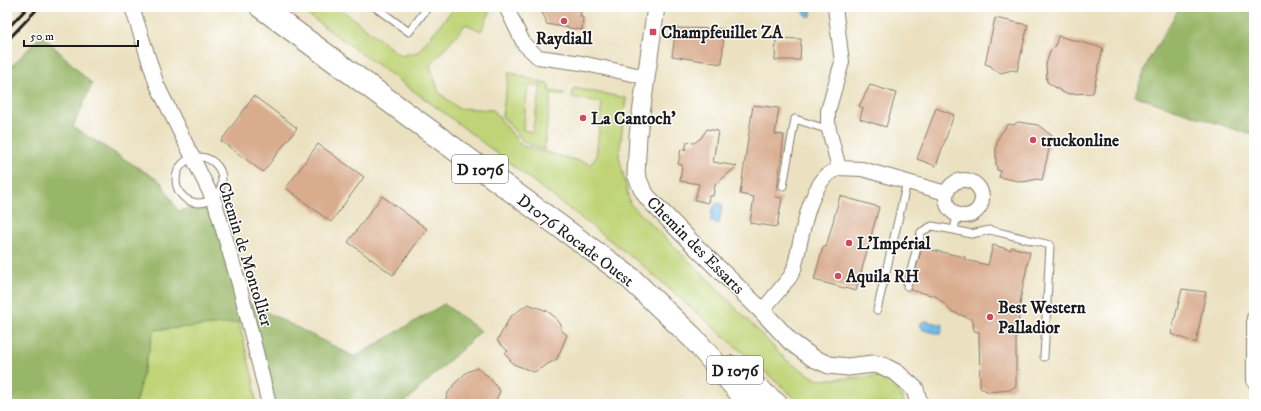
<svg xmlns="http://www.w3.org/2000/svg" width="1261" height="411" viewBox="0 0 1261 411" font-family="'IM FELL DW Pica',serif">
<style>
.green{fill:#c0d477;stroke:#6e784a;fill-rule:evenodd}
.forest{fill:#98b668;stroke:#5a6942}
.water{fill:#71bbea;stroke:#466c83}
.building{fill:#d9ac8e}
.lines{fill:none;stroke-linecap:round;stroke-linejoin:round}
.service-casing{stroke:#847e6e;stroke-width:9}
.minor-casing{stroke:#847e6e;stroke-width:16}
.tertiary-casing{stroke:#847e6e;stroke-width:19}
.primary-casing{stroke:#847e6e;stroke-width:24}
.service{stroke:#fff;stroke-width:7}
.minor{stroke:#fff;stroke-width:14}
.tertiary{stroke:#fff;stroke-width:17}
.primary{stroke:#fff;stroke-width:22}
.rail{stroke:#1c1c1c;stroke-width:3}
.poi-dot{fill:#d1495b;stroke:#fff;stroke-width:1.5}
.labels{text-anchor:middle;stroke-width:3;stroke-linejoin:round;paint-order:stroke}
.shield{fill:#fff;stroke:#606060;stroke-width:1}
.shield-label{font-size:16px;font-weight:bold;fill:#1c1c1c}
.poi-label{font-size:17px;font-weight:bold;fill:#1c1c1c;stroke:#fff;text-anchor:start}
.street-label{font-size:17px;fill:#1c1c1c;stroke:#fff}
</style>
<rect width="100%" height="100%" fill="#fff"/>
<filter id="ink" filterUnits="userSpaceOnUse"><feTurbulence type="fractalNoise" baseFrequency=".025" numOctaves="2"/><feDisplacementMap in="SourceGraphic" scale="8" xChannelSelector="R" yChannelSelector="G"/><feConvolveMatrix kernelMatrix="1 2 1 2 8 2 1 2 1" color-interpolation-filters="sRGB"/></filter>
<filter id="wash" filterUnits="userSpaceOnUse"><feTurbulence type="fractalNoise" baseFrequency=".012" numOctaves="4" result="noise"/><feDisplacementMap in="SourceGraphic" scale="16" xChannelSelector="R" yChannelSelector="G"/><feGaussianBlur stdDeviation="0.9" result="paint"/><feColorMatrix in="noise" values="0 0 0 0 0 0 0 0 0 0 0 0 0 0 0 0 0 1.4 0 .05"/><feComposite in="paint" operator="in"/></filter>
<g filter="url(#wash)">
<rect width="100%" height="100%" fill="#ebe1c0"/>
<path class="green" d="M297,7H338L401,56L418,52L455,7H474L490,12L481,31L466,24L430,65L439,93L458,108L493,110L522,146L591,164L596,157L602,103L572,97L574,88L626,98L619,156L630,204L712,283L786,360L818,380L884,376L900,394L905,404H802L637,261L447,115Z
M509,72L549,85V91L565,93L563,96L551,95L544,150L525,143L502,116ZM528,85L541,86L532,132L523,130Z
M239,322L254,383L256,404H135L154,330Z"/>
<path class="forest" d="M1180,7H1254V134L1240,131L1135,96L1148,61Z
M42,35L92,84L73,127L161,182L178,211L215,203L243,300L355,357L444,304L481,331L403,404H273L248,322L154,330L135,404H7V71Z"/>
<path class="water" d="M802,7H811V16H806Z
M717,203L722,204L719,224L711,222L712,210Z
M925,321L943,325L941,334L923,330L920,324Z"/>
<g id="blocks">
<path class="building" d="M539,7H582L580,17H583L582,30L546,24V20Z
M995,18L1028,25L1017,71L1012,70L1001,73L993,69L991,66L985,64Z
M676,28L724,29L722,64L672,56Z
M1058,36L1103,48L1093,93L1070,94L1064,93L1047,82L1046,64L1050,52L1055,47Z
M776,38L801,39L800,60H775Z
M870,85L896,93L886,127L860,119L863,108L859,106Z
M254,96L297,128L263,172L221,141Z
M753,105L779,108L775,134L784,135L776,197L782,198L777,227L750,223L754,197L740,194Z
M936,108L954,115L936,166L917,159Z
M1018,122L1038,125L1052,136L1042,180L1037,179L1023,182L999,177L1001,171L997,170V167L996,165V147L998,138L1008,124L1013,125Z
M707,129L718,131L713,162L737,166L715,185L713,196H709L708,203L695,200L699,184L680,181L682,165L678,164L681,149L685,150L687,142L694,143L701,138Z
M318,144L364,177L331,222L286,188Z
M382,196L427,229L393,275L348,242Z
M840,196L879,207L856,291L814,280L823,247H826Z
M993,245L1011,250V247L1030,252L1021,296L1018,327H1016V386L1010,390L989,392L980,388L979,332L974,331L973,320L951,311L936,296L910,290L922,248L965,257V260L988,265Z
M1182,289L1206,292L1196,343L1171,334Z
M528,304L547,311L555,317L561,325V330L567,335L557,359L534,372L513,364L505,353L508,351L497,341L510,317Z
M477,368L489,377L500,391L494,404H444L448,393L454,384L467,372Z"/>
</g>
</g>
<g filter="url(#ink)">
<use href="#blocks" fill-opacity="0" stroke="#847e6e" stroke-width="1"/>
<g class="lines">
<g class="service-casing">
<path id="service" d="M375,7L409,32L428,7
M176 180a23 23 0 1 1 46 0a23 23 0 1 1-46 0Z
M783,186L795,119L829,130
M957,215L954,230L971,234L990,230L1050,245L1044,357
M907,286L921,232L932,226L954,230
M877,310L907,182"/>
</g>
<g class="minor-casing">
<path id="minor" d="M132,7L157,85L215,203L239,284L269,404
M506,7L524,44L538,57L581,63L646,77
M839,168L862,169L946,193
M946 198a18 18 0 1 1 36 0a18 18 0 1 1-36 0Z
M762,311L790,277L794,269C801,242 806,200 824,178C827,174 834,171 839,168L829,130L828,121V111L842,62L835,7
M1254,318V381"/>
</g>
<g class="tertiary-casing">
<path id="tertiary" d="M656,7L638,135L636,174L642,189L648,198L691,242L762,311L791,342L813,358L829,365L848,367L873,364L883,366L897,373L915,389L919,404"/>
</g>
<g class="primary-casing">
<path id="primary" d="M261,7L629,277L693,338L750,404
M731,367L776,404"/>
</g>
<use href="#service" class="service"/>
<use href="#minor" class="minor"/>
<use href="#tertiary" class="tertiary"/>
<use href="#primary" class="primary"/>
<path class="rail" d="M7,29L28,7
M7,41L39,7"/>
</g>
</g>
<g class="poi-dot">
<circle cx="564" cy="21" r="4"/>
<rect x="649" y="28" width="8" height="8" rx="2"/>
<circle cx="583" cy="118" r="4"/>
<circle cx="1033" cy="140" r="4"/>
<circle cx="849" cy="243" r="4"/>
<circle cx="838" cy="276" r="4"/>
<circle cx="990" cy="317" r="4"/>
</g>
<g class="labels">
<g class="shield">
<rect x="452" y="155" width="56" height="28" rx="3"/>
<rect x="707" y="356" width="56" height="28" rx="3"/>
</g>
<g class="shield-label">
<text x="480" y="175">D 1076</text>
<text x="735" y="376">D 1076</text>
</g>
<g class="poi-label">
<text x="661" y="38">Champfeuillet ZA</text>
<text x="564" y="44" text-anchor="middle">Raydiall</text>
<text x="591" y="124">La Cantoch'</text>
<text x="1041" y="146">truckonline</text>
<text x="857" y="249">L'Impérial</text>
<text x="846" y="282">Aquila RH</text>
<text x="998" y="313">Best Western<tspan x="998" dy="20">Palladior</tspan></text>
</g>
<g class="street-label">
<text transform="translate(576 240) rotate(37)" y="6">D1076 Rocade Ouest</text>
<text transform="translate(696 245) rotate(45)" y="6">Chemin des Essarts</text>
<text transform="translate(246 254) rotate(73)" y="6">Chemin de Montollier</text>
</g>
</g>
<rect width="1261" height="411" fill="none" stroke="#fff" stroke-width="24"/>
<path d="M24 40v6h114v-6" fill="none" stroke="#1c1c1c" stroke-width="2"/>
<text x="30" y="40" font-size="12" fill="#1c1c1c" stroke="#ffffff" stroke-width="3" paint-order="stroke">50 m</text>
</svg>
